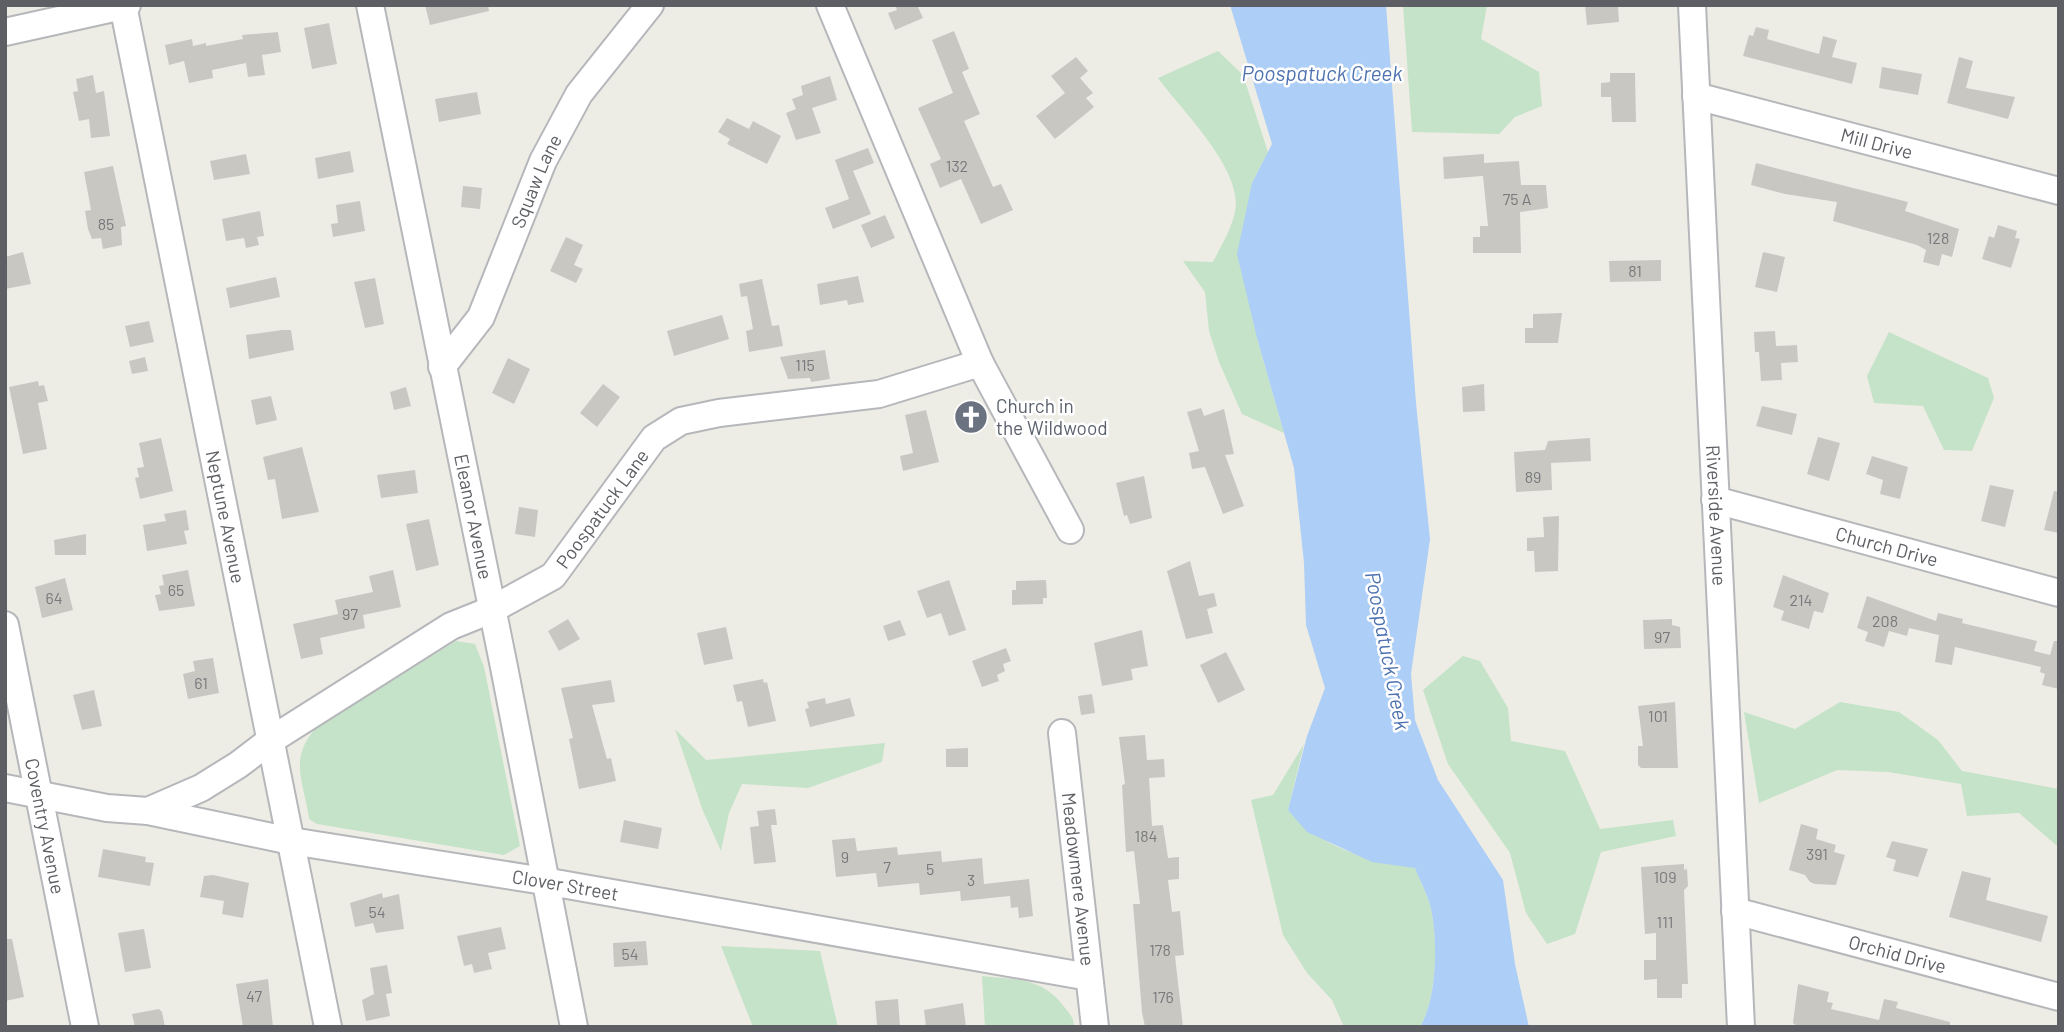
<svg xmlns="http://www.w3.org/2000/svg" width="2064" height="1032" viewBox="0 0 2064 1032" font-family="Barlow,sans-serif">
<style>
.green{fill:#c4e3c8}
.water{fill:#adcef6}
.building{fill:#c9c7c2}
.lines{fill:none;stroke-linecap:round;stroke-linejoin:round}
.minor-casing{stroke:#b5b7bb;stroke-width:30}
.minor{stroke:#fff;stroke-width:26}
.labels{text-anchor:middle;stroke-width:5;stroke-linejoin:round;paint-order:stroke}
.number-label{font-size:16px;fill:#78797c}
.street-label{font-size:19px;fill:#5d5f64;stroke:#fff}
.worship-label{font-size:19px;fill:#5b616d;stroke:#fff;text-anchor:start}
.water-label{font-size:21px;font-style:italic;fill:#4f73b0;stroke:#fff}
</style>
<rect width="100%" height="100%" fill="#eeede5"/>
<path class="green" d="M1403,5H1487L1481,39L1539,72L1542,106L1515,117L1499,134L1412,132Z
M1218,51L1243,75L1268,152L1252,183L1257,338L1284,433L1242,414L1219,362L1209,331L1205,292L1183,261L1213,262C1221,246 1231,230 1235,212C1244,170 1182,111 1158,78Z
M1889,332L1988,378L1994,398L1972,451L1944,450L1923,406L1874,403L1867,376Z
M456,641L475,644L484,667L520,846L504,855L317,824L309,819C304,781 288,759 316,728Z
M1463,656L1480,661L1508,708L1511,741L1565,751L1600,829L1673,820L1676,836L1601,852L1575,934L1547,944L1526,913L1510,853L1448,764L1423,690Z
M1840,702L1899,712L1938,740L1962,771L2059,789V844L2056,845L2019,813L1967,816L1961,784L1888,772L1837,770L1759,803L1744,712L1795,729Z
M675,729L706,760L885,743L882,762L808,788L742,784L729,813L721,851L703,811Z
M1304,744L1288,810C1322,848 1366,861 1415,867C1420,881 1428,895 1431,909C1438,940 1437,999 1420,1027H1344L1332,1000L1307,973L1283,935L1251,800L1273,795Z
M721,946L820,951L838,1027H753Z
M982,976C1016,980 1043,977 1065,1008C1070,1014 1074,1018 1074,1027H985Z"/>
<path class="water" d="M1230,5H1386L1416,403L1430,539L1411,674L1415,720L1438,780L1503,880L1515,964L1529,1027H1420C1437,999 1438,941 1431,909C1428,895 1420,881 1415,868L1372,862L1307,832L1288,810L1307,736L1325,688L1306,625L1304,563L1294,468L1257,338L1237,254L1252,183L1272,144Z"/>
<path class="building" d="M425,5H488L489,11L430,25Z
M895,5H917L923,18L895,30L888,13L897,10Z
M1585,5H1618L1619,22L1587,25Z
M329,23L337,64L312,69L304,28Z
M1756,27L1769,30L1767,39L1819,54L1823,36L1837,40L1832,57L1857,63L1852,84L1743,56L1749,35L1753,36Z
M954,31L969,69L962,72L980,114L964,121L993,187L1001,184L1013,210L981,224L961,179L940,188L930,164L941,159L918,108L953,93L932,40Z
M278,32L281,52L262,55L265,75L248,77L246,63L212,70L213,78L189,83L184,61L169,65L165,45L192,39L193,46L206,43V46L243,39L242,35Z
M1076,57L1088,71L1080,78L1093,93L1086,98L1094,107L1055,139L1036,116L1065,93L1051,76Z
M1959,57L1973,61L1966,88L2015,97L2008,119L1947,103Z
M1882,67L1922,74L1918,95L1879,88Z
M1610,73H1635L1636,122H1612L1611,97H1601V83L1610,82Z
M93,75L96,93L104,91L110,136L91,138L89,119L79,121L73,92L78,91L76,79Z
M830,76L837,100L812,108L821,133L796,140L786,113L796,109L792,99L803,95L801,86Z
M477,92L481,114L439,122L435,99Z
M727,118L749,129L753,121L781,136L767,164L727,144L730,139L718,132Z
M868,148L874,163L853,171L871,214L833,229L825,208L849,199L835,160Z
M350,151L354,172L318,179L315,158Z
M246,154L250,174L214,180L210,161Z
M1484,154V163L1519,161L1521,185H1546L1548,208L1520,212L1521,253H1473V237H1480V226H1488L1483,176L1444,179L1443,157Z
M1756,163L1908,202L1905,211L1959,229L1952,257L1942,254L1939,266L1923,262L1926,250L1917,245L1833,221L1837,202L1785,194L1751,185Z
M113,166L126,226L121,227L122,245L103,249L101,238L92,239L88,229L85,211L91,210L84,172Z
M463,186L482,188L480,209L461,207Z
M360,201L365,231L333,237L331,224L338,223L336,205Z
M260,211L264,236L257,237L259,245L246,248L244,238L226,241L222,219Z
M885,215L895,238L871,248L861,225Z
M1998,225L2017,231L2015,238L2020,239L2011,268L1982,259L1989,236L1994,238Z
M566,237L583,245L574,265L583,269L576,283L550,271Z
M23,252L31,284L5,289V257Z
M1763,252L1785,257L1777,292L1755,287Z
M1661,260V281L1610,282L1609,261Z
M858,276L864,302L848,305L847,300L820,305L817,284Z
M276,277L280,297L230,308L226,288Z
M375,278L384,324L365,328L354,282Z
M762,279L772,326L779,325L783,346L749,352L746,331L753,329L747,296L741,297L739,284Z
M1562,313L1558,343H1525V328H1533V314Z
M722,315L729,339L674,356L667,331Z
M149,321L154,342L130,347L125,326Z
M282,330H291L294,350L249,359L246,335Z
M1775,331L1776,346L1797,345L1798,362L1781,363L1782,380L1761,381L1759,352H1755L1754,332Z
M825,350L830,379L811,382L810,378L788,379L780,357Z
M145,357L148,371L132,374L129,361Z
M508,358L530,369L514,404L492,393Z
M38,381L39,386L44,385L48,401L38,403L47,449L23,454L9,387Z
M603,384L620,397L597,427L580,413Z
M1484,384L1485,411L1463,412L1462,387Z
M406,387L411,406L394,410L390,392Z
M271,396L277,420L256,425L251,400Z
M979,405L984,420L962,428L957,414Z
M1762,406L1797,414L1792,435L1756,426Z
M1201,408L1204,416L1224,409L1234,454L1225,455L1244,506L1223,514L1205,467L1192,469L1189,453L1199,451L1187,412Z
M926,410L939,462L903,471L900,456L913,453L905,415Z
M1818,437L1840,443L1829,481L1807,474Z
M161,438L173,491L140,499L135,478L139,477L137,468L144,467L139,443Z
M1590,438L1591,461L1551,463L1552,490L1516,492L1514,452L1545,450L1548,441Z
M302,447L319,512L282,519L275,479L268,480L263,457Z
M1872,456L1908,467L1900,499L1880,494L1883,480L1866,474Z
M415,470L418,493L381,498L377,475Z
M1144,476L1152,518L1130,524L1127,515L1124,516L1116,483Z
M1990,485L2014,490L2005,527L1981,521Z
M2054,491L2059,492V533L2044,530Z
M519,507L538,510L535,537L515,534Z
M186,510L189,530L184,531L187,544L147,551L143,525L166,521L164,514Z
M1559,516L1558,571L1535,572L1534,551H1527V538L1544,537L1543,517Z
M429,519L439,565L416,571L406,524Z
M86,534V555H55L54,540Z
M1190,561L1199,596L1214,593L1217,606L1207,609L1213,633L1186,639L1167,571Z
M188,570L195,606L159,611L155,595L161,594L159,586L164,585L162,575Z
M393,570L401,607L363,615L365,628L320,638L323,654L301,659L293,624L338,614L335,600L373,592L369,576Z
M1783,575L1829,593L1823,613L1814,611L1809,629L1781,620L1784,611L1773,607Z
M65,578L73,610L42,618L35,587Z
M949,580L966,630L949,636L941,613L927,618L917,591Z
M1046,580L1047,598H1043V604L1012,605V590H1016V581Z
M1867,596L1936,621L1938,613L1963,619L1962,623L2037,641L2034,651L2050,655L2054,641H2059V689L2042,685L2045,674L2040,672L2041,667L1955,647L1952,665L1935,662L1939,635L1909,628L1907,636L1889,631L1884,647L1865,641L1868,632L1857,628Z
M568,619L580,639L559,651L548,631Z
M1672,619V625L1680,627L1681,648L1644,649L1643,620Z
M900,620L906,635L888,641L883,626Z
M726,627L733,659L704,665L697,633Z
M1142,630L1148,666L1131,669L1133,680L1102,686L1094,643Z
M1006,648L1011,661L1003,664L1005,671L997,675L999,681L982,687L972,661Z
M1226,652L1245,690L1218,703L1200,665Z
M213,658L219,693L188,699L183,674L195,671L193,661Z
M763,679L764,683L767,682L776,721L748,727L742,701L737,702L733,685Z
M611,680L615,702L592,705L607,759L611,758L616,781L579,789L569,739L573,738L561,688Z
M94,690L102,726L82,730L73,695Z
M1092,694L1095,713L1081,715L1078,696Z
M825,698L826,704L850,698L855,716L810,727L805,709L809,708L807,702Z
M1675,702L1678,768H1641L1638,765V746H1643L1638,706Z
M1145,735L1147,760L1164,759L1165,777L1149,778L1152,826L1163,825L1168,858L1179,857V879L1168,880L1172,912L1180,911L1184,955L1175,956L1183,1027H1145L1142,1012L1133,904H1140L1134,851L1126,852L1122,785L1125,784L1119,737Z
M968,748V767H946V749Z
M775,809L777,825H771L776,862L754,864L750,827L759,826L757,811Z
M624,820L662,828L658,849L620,842Z
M1801,824L1818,829L1816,839L1836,845L1834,852L1845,855L1836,885L1815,884L1810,882L1805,875L1789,870Z
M855,838L857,851L897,847L898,855L941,851L942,862L982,858L984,884L1029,879L1033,916L1019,918L1018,907L1011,908L1010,896L961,901L960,891L920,895L919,883L878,887L876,873L836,877L832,840Z
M1892,841L1928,849L1918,877L1893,871L1896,860L1886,857Z
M103,849L146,857L145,862L154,863L150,886L98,877Z
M1684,864V870L1687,869L1688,886L1684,890L1688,984H1682V998H1657V979L1644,980V960H1656V933L1645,934L1641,867Z
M1962,871L1991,878L1986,900L2048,916L2041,942L1949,917Z
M213,875L249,883L243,918L222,914L224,901L200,897L204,876Z
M382,893L383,898L399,894L404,929L376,933L373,923L355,927L350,903Z
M501,927L506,949L488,953L492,969L474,973L472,964L464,966L457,936Z
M144,929L151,968L125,972L118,933Z
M5,939H12L24,997L5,1001Z
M646,941L648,965L614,967L613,943Z
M387,965L392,993L386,994L390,1016L366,1021L362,1000L374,994L370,968Z
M268,979L273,1027H243L236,984Z
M1798,984L1829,992L1827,1002L1833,1003L1831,1009L1879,1020L1884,999L1898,1002L1896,1008L1950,1022V1027H1798L1793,1023Z
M898,999L900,1027L877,1025L875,1001Z
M963,1003L966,1027H926L924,1010Z
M159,1009L162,1012L165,1027H135L132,1014Z"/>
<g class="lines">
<g class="minor-casing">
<g id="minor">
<path id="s1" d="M123,5L328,1027"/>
<path id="s2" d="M370,5L504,667L574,1027"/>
<path d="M830,5L980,363L1070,530"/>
<path id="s3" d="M1692,5L1741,1027"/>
<path d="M5,32L127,5"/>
<path id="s4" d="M1696,96L2059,191"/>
<path id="s5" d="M442,367L481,317L543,161L579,94L650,5"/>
<path id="s6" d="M1715,500L2059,593"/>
<path id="s7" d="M5,625L85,1027"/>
<path id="s8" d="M1062,733L1095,1027"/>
<path id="s9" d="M5,788L107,808L148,811L291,841L544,881L1089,977"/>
<path id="s10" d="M148,811L201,788L238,765L271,740L451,626L491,610L553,576L654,438L681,421L719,413L879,394L980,363"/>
<path id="s11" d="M1735,911L2059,997"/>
</g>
</g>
<use href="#minor" class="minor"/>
</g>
<defs>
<g id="church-disc" transform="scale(1.75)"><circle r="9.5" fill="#6b7280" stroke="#fff"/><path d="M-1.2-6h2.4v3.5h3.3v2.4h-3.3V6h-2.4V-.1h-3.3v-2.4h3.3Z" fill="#fff"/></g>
</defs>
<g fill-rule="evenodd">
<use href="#church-disc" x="971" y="417"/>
</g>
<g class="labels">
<g class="number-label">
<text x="957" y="172">132</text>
<text x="1517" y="205">75 A</text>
<text x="106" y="230">85</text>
<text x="1938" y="244">128</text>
<text x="1635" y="277">81</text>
<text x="805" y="371">115</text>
<text x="1533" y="483">89</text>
<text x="176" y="596">65</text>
<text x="54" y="604">64</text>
<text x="1801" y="606">214</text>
<text x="350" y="620">97</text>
<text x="1885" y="627">208</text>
<text x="1662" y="643">97</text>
<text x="201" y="689">61</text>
<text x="1658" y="722">101</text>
<text x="1146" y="842">184</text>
<text x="1817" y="860">391</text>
<text x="845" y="863">9</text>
<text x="887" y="873">7</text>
<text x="930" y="875">5</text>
<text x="1665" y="883">109</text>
<text x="971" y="886">3</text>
<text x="377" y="918">54</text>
<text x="1665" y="928">111</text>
<text x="1160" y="956">178</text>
<text x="630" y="960">54</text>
<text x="254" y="1002">47</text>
<text x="1163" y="1003">176</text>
</g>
<g class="street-label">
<text dy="7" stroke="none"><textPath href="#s4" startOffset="187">Mill Drive</textPath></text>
<text dy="7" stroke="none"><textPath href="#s5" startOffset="210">Squaw Lane</textPath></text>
<text dy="7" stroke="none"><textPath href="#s10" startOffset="553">Poospatuck Lane</textPath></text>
<text dy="7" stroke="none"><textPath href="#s1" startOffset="522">Neptune Avenue</textPath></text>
<text dy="7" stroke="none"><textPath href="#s2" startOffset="522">Eleanor Avenue</textPath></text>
<text dy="7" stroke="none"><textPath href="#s3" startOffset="511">Riverside Avenue</textPath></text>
<text dy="7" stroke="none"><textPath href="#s6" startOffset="178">Church Drive</textPath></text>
<text dy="7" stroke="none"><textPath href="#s7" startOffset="205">Coventry Avenue</textPath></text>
<text dy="7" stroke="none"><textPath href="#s8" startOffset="147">Meadowmere Avenue</textPath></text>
<text dy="7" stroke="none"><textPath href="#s9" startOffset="569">Clover Street</textPath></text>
<text dy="7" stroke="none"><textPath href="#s11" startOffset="168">Orchid Drive</textPath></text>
</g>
<g class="worship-label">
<text x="996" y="413">Church in<tspan x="996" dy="22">the Wildwood</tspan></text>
</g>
<g class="water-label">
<text x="1322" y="81">Poospatuck Creek</text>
<text transform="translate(1387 651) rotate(79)" y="7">Poospatuck Creek</text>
</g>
</g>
<rect width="2064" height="1032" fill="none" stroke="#5d5f64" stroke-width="14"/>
</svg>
